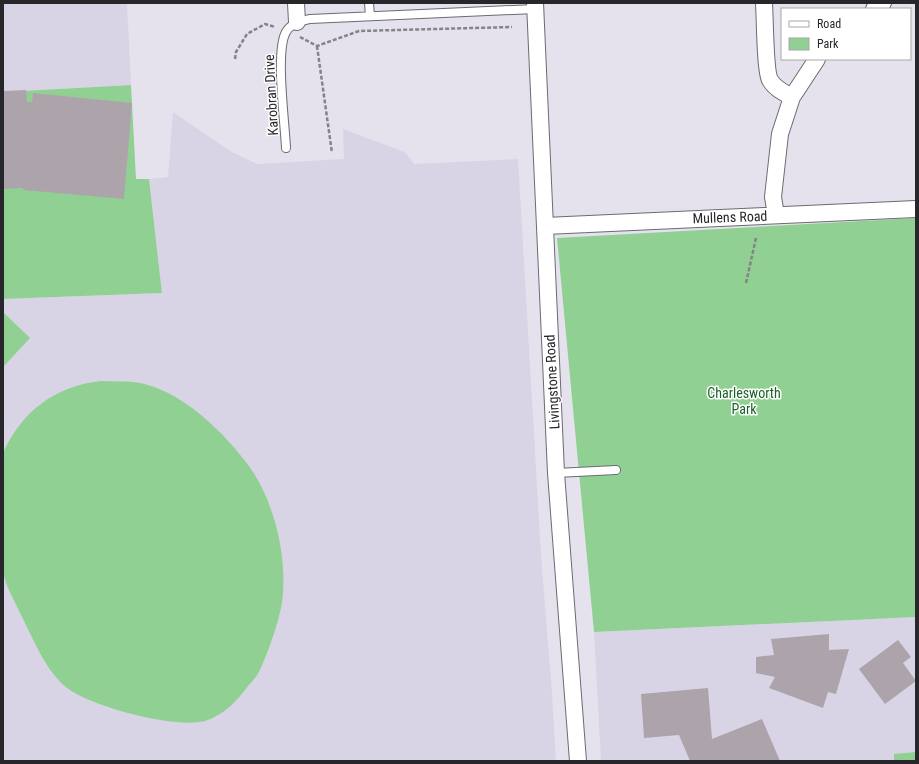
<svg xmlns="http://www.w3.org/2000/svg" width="919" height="764" viewBox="0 0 919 764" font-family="'Roboto Condensed',sans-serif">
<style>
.built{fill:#d8d4e6}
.green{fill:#90d193}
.building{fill:#ada4ab}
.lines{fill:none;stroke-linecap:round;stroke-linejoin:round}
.service-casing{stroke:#6c6a73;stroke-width:10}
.minor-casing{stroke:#6c6a73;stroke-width:18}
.path{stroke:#84828a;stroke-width:2.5;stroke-dasharray:4 2;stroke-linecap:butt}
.service{stroke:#fff;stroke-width:8}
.minor{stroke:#fff;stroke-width:16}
.labels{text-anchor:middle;stroke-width:3;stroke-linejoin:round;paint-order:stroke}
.street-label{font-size:14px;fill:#27262a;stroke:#fff}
.park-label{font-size:14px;fill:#1c6127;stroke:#fff}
</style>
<rect width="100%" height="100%" fill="#e5e2ed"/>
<path class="built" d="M3,3H127L131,85L3,92Z
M173,112L230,151L257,164L344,159L343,129L405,152L414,164L518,159L541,555L552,693L556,761H3V299L162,293L149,179L168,177Z
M916,617V761H601L594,632Z"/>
<path class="green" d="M131,85L136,179H149L162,293L3,299V92Z
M916,218V617L594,632L557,238Z
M3,312L30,338L3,367Z
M101,381C116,382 134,380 148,385C186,396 222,431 246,462C273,497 286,550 283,593C282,615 268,653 259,672C256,677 252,682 248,686C237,701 224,715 205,721C175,729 92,707 67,688C45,670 34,640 21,615C15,601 5,586 3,571C1,558 3,544 3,532C3,505 3,479 3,453C22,411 55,386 101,381Z
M916,752V761H894V754Z"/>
<path class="building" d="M26,90L27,102H32L33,93L132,103L124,199L23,190V188L3,189V91Z
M829,634V650L849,649L836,694L828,692L823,708L769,688L775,677L756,673V657L774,655L771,639Z
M898,640L911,657L903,663L916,681L885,704L859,669Z
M708,688L712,739L762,719L780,761H690L679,735L644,738L641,694Z"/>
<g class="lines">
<g class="service-casing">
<path id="service" d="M369,3L370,16
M286,148C285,123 275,51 286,32C291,23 301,21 310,19L535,9
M556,473L616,470"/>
</g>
<g class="minor-casing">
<path id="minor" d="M296,3L297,22
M535,3L556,473L578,761
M764,3C765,18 765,71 770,80C775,89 785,93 792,97
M874,9L883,3
M776,215L773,197L780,134L792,97L817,59
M545,226L916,209"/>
</g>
<path class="path" d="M300,37L317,46L359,31L512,27
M317,46L332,153
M235,59L236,52L247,34L265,24L275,27
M746,283L756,238"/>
<use href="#service" class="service"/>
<use href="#minor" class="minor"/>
</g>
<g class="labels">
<g class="street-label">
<text transform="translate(271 95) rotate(-93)" y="5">Karobran Drive</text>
<text transform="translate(730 217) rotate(-2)" y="5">Mullens Road</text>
<text transform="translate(552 382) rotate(-93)" y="5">Livingstone Road</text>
</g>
<g class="park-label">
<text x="744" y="398">Charlesworth<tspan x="744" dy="16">Park</tspan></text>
</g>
</g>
<rect width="919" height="764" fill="none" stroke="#27262a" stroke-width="8"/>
<rect x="781" y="8" width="130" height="52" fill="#ffffff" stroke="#a9a8aa"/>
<rect x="789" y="21" width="20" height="6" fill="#ffffff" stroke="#a9a8aa"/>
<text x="817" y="28" font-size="12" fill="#27262a">Road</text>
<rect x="789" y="38" width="20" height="12" fill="#90d193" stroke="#a9a8aa"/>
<text x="817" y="48" font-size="12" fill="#27262a">Park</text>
</svg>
